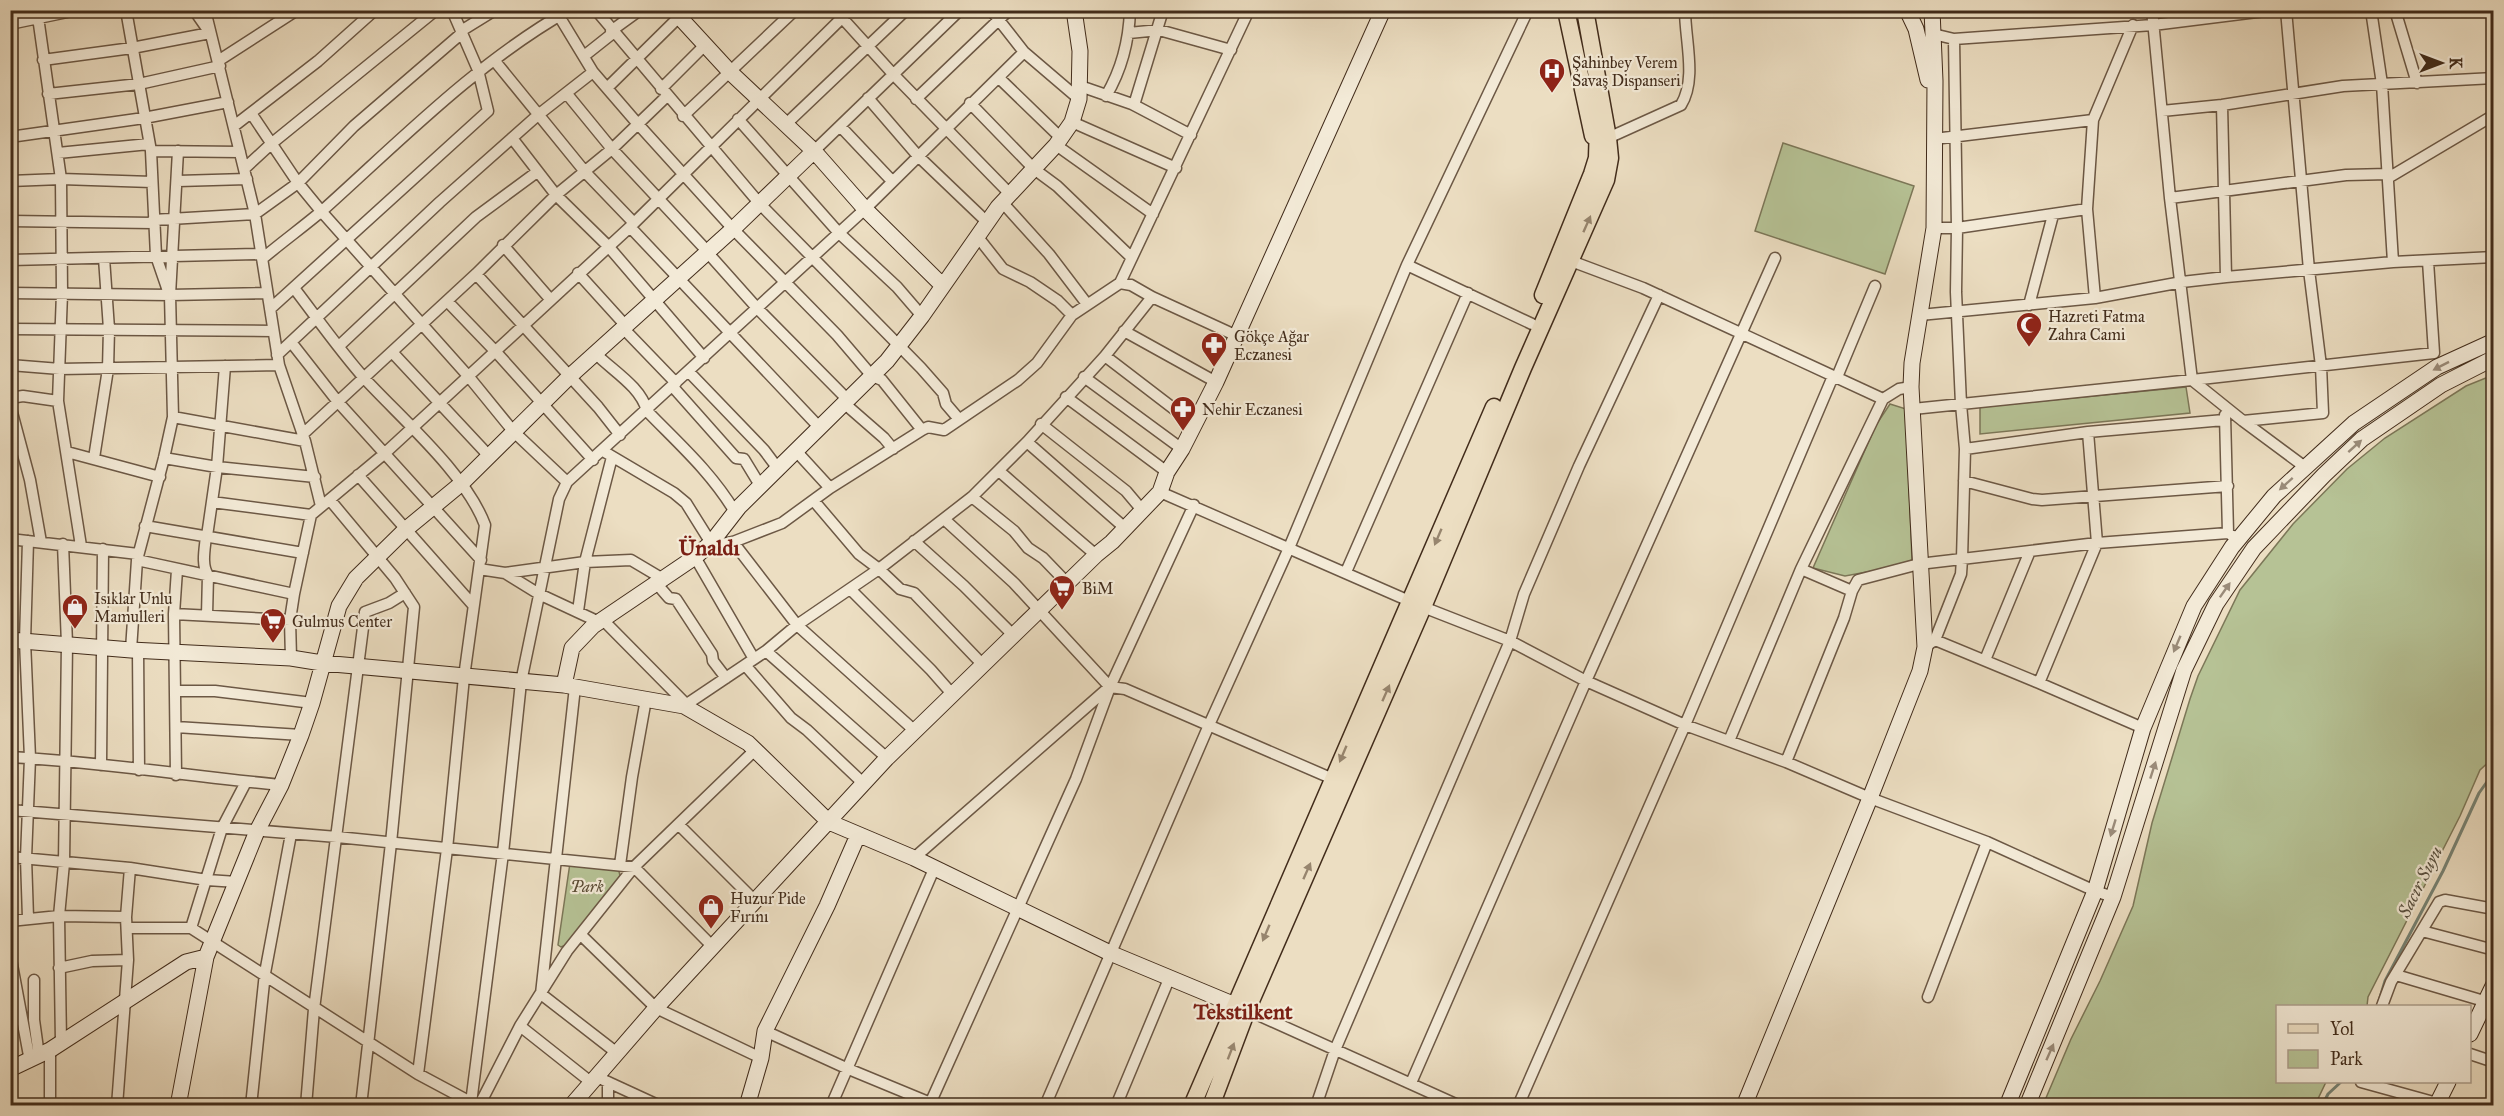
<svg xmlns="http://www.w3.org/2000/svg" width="2504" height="1116" viewBox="0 0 2504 1116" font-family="'IM FELL Great Primer',serif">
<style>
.green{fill:#b6c295;stroke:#7c7758;stroke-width:1.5}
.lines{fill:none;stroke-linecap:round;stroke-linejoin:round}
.stream{stroke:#768274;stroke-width:3}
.street-casing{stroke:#6c5845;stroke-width:13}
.secondary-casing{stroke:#422c1b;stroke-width:17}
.primary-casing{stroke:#422c1b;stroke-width:19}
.street{stroke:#f3ead7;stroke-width:10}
.secondary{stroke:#f3ead7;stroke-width:15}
.primary{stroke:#ecdec2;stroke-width:16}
.oneway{fill:#97856e}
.oneway2{fill:#9a8b79}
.labels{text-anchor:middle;stroke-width:4.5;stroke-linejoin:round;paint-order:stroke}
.poi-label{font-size:16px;fill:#422c1b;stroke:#f3ead7;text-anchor:start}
.park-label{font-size:16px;font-style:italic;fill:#594a33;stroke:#f3ead7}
.water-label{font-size:18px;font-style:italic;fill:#585040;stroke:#f3ead7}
.district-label{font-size:22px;font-weight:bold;fill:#7a1f14;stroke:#f3ead7}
</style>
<rect width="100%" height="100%" fill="#ecdec2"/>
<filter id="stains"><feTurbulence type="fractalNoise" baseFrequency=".00333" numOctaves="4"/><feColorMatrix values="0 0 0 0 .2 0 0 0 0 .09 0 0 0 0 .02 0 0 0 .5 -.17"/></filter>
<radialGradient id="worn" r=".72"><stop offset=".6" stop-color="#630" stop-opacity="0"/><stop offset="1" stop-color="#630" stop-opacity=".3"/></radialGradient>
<path class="green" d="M1783,143L1914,186L1885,274L1755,231Z
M2493,375V758L2480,770L2460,816L2368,997L2367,1006H2278V1082H2326L2315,1105H2043L2071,1039L2100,981L2133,906L2152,823L2190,699L2198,676L2240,590L2293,524L2347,469L2385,438L2466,386Z
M2186,387L2190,413L1980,434V407Z
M1890,404L1906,409L1912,560L1894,567L1845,576L1813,568L1876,425Z
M570,863L618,868L621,879L568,944L561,947L558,945Z"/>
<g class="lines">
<path class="stream" d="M2379,1001L2385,981L2443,871L2479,793L2494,772
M2322,1106L2328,1094L2341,1082"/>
<g class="street-casing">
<path id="street" d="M37,10L61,179L62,293L58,401L81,546
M126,10L151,151L156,256L168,291
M205,10L255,214L279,365L305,441L321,506
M596,10L760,204L921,368L943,393L946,404L958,418
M835,10L893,74L1010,194
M991,10L1024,52L1079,99
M2152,10L2170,198L2192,380L2243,421L2323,413L2321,366L2309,270L2286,10
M2371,10L2382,84L2393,262
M2395,10L2417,83
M559,16L593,72L637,123L733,229L837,335L872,376L882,380L922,430
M681,20L691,10
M10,24L77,10
M461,31L495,10
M611,31L640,10
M1129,33L1159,30L1231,50
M1933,34L1954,39L2153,25L2273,10
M584,56L613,33
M43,60L132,48L210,33L194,10
M494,60L586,173L634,223
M218,61L297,10
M999,78L1061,138
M1080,86L1132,104L1191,135
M607,88L679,17
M661,89L705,45
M48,94L139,84L220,66
M567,94L612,149L708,252
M1106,96C1122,69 1129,42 1130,10
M868,98L918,156L987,222
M916,99L1009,10
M970,103L1034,169L1057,186L1132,258
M1134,105L1163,10
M2222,105L2226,277
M2162,111L2222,105L2343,86L2494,78
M251,113L298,183L321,211L469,377L513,431L567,482
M683,116L795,10
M738,119L839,233L897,287L922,316
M1072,122L1176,168
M786,124L906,10
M234,126L318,61L375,10
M840,126L892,181
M10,137L144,118L228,102
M512,138L556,195L608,246L704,358
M1608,138L1681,105C1697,79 1685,40 1685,10
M1934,139L2093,120
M1056,145L1153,214
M151,151L240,152
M814,151L960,10
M58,153L149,144
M244,169L271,144L436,10
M2388,178L2494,115
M10,181L61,179L152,182
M178,181L247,179
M2170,198L2346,175L2388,174
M1002,202L1049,254L1087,304
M153,220L255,214L298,183L354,126L462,33
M10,221L153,223
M630,227L820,428
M1934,228H1957L2087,209
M977,236L1003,269L1030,282L1058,301L1072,315
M503,245L550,299
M707,252L757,308L848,400
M1775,258L1586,681L1685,725L1786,762L1870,798L1987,842L2095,891L2113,897
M262,259C282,242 303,227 323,210C402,139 476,63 569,10
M10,260L261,254
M1571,261L1643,288L1883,399
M1407,265L1532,324
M578,273L626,326
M476,274L598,407L620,435
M1120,283L1131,285L1152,297L1237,336
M294,288C317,318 340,351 365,379C403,420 466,474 485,525L464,677L447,849L418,1074
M10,293L170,295L267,293
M2095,298L2087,209L2093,120L2133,25
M447,301L496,352L593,460
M2029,305L2053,215
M270,309L488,111L478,70L452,10
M1920,315L2095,298L2182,282L2226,277L2393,262L2494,257
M623,328L676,383
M10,329L273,331
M1124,331L1216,382
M291,342L338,402L481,560
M339,346L476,217L537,172
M392,352L490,457
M596,354C613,371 641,387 647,411C679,444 711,472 735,512
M277,355L440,202L538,115L593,72
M1105,356L1195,425
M10,365L60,369L279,365
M689,372L764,450L779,470
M1084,377L1182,449
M673,387L736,458L744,459L761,487
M1066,397L1167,472
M10,398L23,396L58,401
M845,404L884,438L893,449
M10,405L30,480L41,542
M1913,409L2192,380L2434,353L2428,261
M2225,415L2228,533
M173,417L305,441
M2243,421L2305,467
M1041,424L1126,491L1142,510
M303,434L476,274L556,195L612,149L667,96
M1027,442L1125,528
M1965,449L2088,432L2224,420
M603,451L674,493L686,503L711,543L716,545L733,542L782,523L830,488L922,430L928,427L944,430L1018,380L1037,363L1072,315L1120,283L1249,10
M67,452L160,477
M797,452L830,488
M94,458L108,369L109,329L104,258
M164,458L217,467L315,477
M999,471C1031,499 1063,527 1096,555
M358,475L473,605
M1964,481L2032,499L2042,500L2228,486
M1160,492L1423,607L1510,641L1586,681L1411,1083
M972,497L1014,531L1028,548L1043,558L1068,584
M330,500L395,578L414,607L391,843L361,1106
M814,501L859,554L879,569L900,589L914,593L983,665
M212,502L311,515
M944,519L1014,583L1110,687L1125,689L1333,779
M145,526L303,553
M206,536C205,548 201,565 208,575L207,615
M207,536L217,467L225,366
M10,539L138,554
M28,541L25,641L30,758L26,858L28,918
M914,541L964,586L1014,636
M733,542L797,625L915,731
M695,557L754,659
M137,560L294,594
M479,569L505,573L585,562L631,560L663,579
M1801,569L1852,591
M1346,572L1468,293
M505,573L539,594L599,622
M656,583L669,598L676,599L712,654L713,661L726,678
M850,589L931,670L953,695
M578,611L585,562L612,457
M174,614L290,620
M603,620L686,704
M1935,640L2039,683L2097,543L2228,533L2238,539
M1925,647L1935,640L1961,574L1962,559L1965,449L1961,404L1956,292L1957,228L1954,39
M131,650L137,560L164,458L173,417L170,295L178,151
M138,650L139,770
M766,651L887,758
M291,658L290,620L294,594L311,515L384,454L630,227L850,10
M1985,660L2030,551
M745,665L791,718L807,730L863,783
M2039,683L2143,728
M575,687L541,994L617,1053
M175,691H215L312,703
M684,706L766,651L797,625L879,569L972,497L1027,442L1105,356L1152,297
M176,727L301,735
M1729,741L1801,569L1883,399L1899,389L1911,387
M10,757C101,762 190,776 281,785
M1786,762L1844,618L1852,591L1858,580L1919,564L2097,543L2088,432
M101,765L103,549
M176,775L174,614L177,570
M10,810L337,837L634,867L713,947
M679,825L755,901
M10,857L130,868L207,880L237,882
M914,858L1107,689
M620,865L632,777L646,699
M10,921L59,916L126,917
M127,928H191L418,1074L476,1105
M191,928L222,828L246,782
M2422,931L2494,950
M581,935L656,1008L761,1058
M10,954L30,1061
M59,968L92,961L128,960
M2396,975L2494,1004
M34,980V1020L39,1056
M1928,997L1987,842
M2382,1006L2391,982L2439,902L2445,900L2494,909
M1247,1010L1460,1106
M520,1026L592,1083
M765,1031L846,1068L938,1106
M61,1042L59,916L64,863L67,644L63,544
M2470,1054L2494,1062
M10,1069L12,1106
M597,1077L660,1106
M608,1082V1106
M2361,1082L2437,1103
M471,1103L503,853L521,682L559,499L567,482L865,209L1024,52
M50,1106V1050
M117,1106L128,960L126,917L130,868
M251,1106L265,973L291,834
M306,1106L314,1009L365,612L389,603L405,593
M479,1106L520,1026L567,951L634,867L755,750
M831,1106L934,869
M929,1106L1076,779L1110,687L1194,505
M1045,1106L1209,725L1289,548L1407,265L1528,10
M1116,1106L1169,979
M1316,1106L1335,1050L1510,641L1524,594L1579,466L1659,295
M1518,1106L1685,725L1831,381L1837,377L1875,286"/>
</g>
<g class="secondary-casing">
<path id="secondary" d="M673,10L731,73L814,151L865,209L942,285
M1907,10L1916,29L1928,80
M10,640L131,650L291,658L322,663L564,685L684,706L748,743L829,822L914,858L1110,953L1247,1010
M564,685L572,648L593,626L695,557L711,543L739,507L887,361L922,316L998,207L1056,145L1072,122L1079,99L1080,51L1074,10
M2470,1034L2494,984
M10,1069L50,1050L186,962L206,957
M178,1106L206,957L257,831L281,785L301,735L312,703L339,606L356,578L405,530L462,483L569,377L733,229L814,151
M571,1106L656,1008L887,758L1096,555L1112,542L1160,492L1167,472L1182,449L1216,382L1383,10
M747,1106L761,1058L765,1031L827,906L858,835
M1744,1106L1870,798L1920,671L1925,647L1911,387L1912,363L1934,228L1935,81L1932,10
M2007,1106L2095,891L2143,728L2194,606L2232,547L2274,496L2354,423L2437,367L2494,341
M2027,1106L2113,897L2184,670L2216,604L2254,548L2324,475L2362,439L2441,385L2494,358
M2436,1106L2448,1082"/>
</g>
<g class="primary-casing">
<path id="primary" d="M1566,10L1593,136
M1543,295L1592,174L1597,158L1598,124
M1192,1106L1494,407
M1211,1106L1247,1010L1423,607L1523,368L1606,180L1610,158L1608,138L1585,10"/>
</g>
<use href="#street" class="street"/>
<use href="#secondary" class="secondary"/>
<use href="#primary" class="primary"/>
</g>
<defs><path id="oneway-solid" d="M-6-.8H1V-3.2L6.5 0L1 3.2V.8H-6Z" transform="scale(1.5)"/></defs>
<g class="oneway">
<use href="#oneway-solid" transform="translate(1587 224) rotate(-66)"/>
<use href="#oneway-solid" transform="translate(1438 537) rotate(113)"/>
<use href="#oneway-solid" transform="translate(1386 693) rotate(-66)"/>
<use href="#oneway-solid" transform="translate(1343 754) rotate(113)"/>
<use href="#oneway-solid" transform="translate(1307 871) rotate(-66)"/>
<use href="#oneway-solid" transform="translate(1266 933) rotate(113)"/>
<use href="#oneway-solid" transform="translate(1231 1051) rotate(-69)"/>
</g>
<g class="oneway2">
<use href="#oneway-solid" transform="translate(2441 366) rotate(153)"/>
<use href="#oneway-solid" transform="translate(2355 446) rotate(-42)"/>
<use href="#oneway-solid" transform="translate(2286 484) rotate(138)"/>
<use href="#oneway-solid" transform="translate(2225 590) rotate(-55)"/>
<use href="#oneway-solid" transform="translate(2177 644) rotate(113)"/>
<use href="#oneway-solid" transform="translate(2153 770) rotate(-72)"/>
<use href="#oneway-solid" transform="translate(2113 828) rotate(107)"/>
<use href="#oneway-solid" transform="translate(2050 1052) rotate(-66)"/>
</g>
<defs>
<g id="hospital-pin" transform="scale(1.35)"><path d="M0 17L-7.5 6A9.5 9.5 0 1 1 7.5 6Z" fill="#8f2418" stroke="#f3ead7"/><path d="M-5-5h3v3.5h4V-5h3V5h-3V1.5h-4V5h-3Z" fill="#fff"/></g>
<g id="mosque-pin" transform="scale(1.35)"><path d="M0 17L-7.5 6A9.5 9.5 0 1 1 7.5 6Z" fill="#8f2418" stroke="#f3ead7"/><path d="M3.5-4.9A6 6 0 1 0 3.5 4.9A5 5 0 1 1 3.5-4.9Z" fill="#fff"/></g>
<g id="pharmacy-pin" transform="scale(1.35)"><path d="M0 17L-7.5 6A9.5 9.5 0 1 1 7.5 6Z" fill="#8f2418" stroke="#f3ead7"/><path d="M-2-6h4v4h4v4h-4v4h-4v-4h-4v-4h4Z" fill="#fff"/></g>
<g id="supermarket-pin" transform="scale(1.35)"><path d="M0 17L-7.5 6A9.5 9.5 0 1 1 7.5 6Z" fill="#8f2418" stroke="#f3ead7"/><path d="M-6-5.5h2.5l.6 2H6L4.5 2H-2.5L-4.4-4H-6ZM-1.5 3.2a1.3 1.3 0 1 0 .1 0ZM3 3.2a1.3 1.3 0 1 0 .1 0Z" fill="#fff"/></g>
<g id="shop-pin" transform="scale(1.35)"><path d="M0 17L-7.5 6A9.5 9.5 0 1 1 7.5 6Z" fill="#8f2418" stroke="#f3ead7"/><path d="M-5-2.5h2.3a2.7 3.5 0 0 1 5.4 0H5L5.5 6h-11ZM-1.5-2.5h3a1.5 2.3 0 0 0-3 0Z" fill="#fff"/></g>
</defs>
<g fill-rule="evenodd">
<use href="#hospital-pin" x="1552" y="71"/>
<use href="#mosque-pin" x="2029" y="325"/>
<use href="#pharmacy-pin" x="1214" y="345"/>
<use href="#pharmacy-pin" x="1183" y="409"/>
<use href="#supermarket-pin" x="1062" y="588"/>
<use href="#shop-pin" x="75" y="607"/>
<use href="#supermarket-pin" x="273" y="621"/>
<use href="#shop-pin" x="711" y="907"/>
</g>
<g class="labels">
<g class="poi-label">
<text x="1572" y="68">Şahinbey Verem<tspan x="1572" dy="18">Savaş Dispanseri</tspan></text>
<text x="2048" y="322">Hazreti Fatma<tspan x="2048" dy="18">Zahra Cami</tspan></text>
<text x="1234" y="342">Gökçe Ağar<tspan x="1234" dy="18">Eczanesi</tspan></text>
<text x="1202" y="415">Nehir Eczanesi</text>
<text x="1082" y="594">BiM</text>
<text x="94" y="604">Isıklar Unlu<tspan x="94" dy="18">Mamulleri</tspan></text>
<text x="292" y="627">Gulmus Center</text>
<text x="730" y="904">Huzur Pide<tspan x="730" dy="18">Fırını</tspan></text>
</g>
<g class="park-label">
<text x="587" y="892">Park</text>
</g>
<g class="water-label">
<text transform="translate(2420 882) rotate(-63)" y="6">Sacır Suyu</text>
</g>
<g class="district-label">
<text x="709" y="555">Ünaldı</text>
<text x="1243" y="1019">Tekstilkent</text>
</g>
</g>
<rect width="2504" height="1116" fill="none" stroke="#ecdec2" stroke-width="36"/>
<rect x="12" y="12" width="2480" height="1092" fill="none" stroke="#422c1b" stroke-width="3"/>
<rect x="18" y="18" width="2468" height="1080" fill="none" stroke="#422c1b" stroke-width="1.5"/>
<rect x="2276" y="1005" width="195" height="78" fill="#f3ead7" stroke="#ac9e8c" stroke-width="1.5"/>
<rect x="2288" y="1024" width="30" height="9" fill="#ecdec2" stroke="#ac9e8c" stroke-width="1.5"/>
<text x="2330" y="1035" font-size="18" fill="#422c1b">Yol</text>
<rect x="2288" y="1050" width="30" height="18" fill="#b6c295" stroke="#ac9e8c" stroke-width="1.5"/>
<text x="2330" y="1065" font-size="18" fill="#422c1b">Park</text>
<g transform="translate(2441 63) rotate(90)" stroke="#f3ead7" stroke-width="4.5" paint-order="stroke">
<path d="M0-4.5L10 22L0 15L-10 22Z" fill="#422c1b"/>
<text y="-9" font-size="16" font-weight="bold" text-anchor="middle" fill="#422c1b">K</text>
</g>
<rect width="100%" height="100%" filter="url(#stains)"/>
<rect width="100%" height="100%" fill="url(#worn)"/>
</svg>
